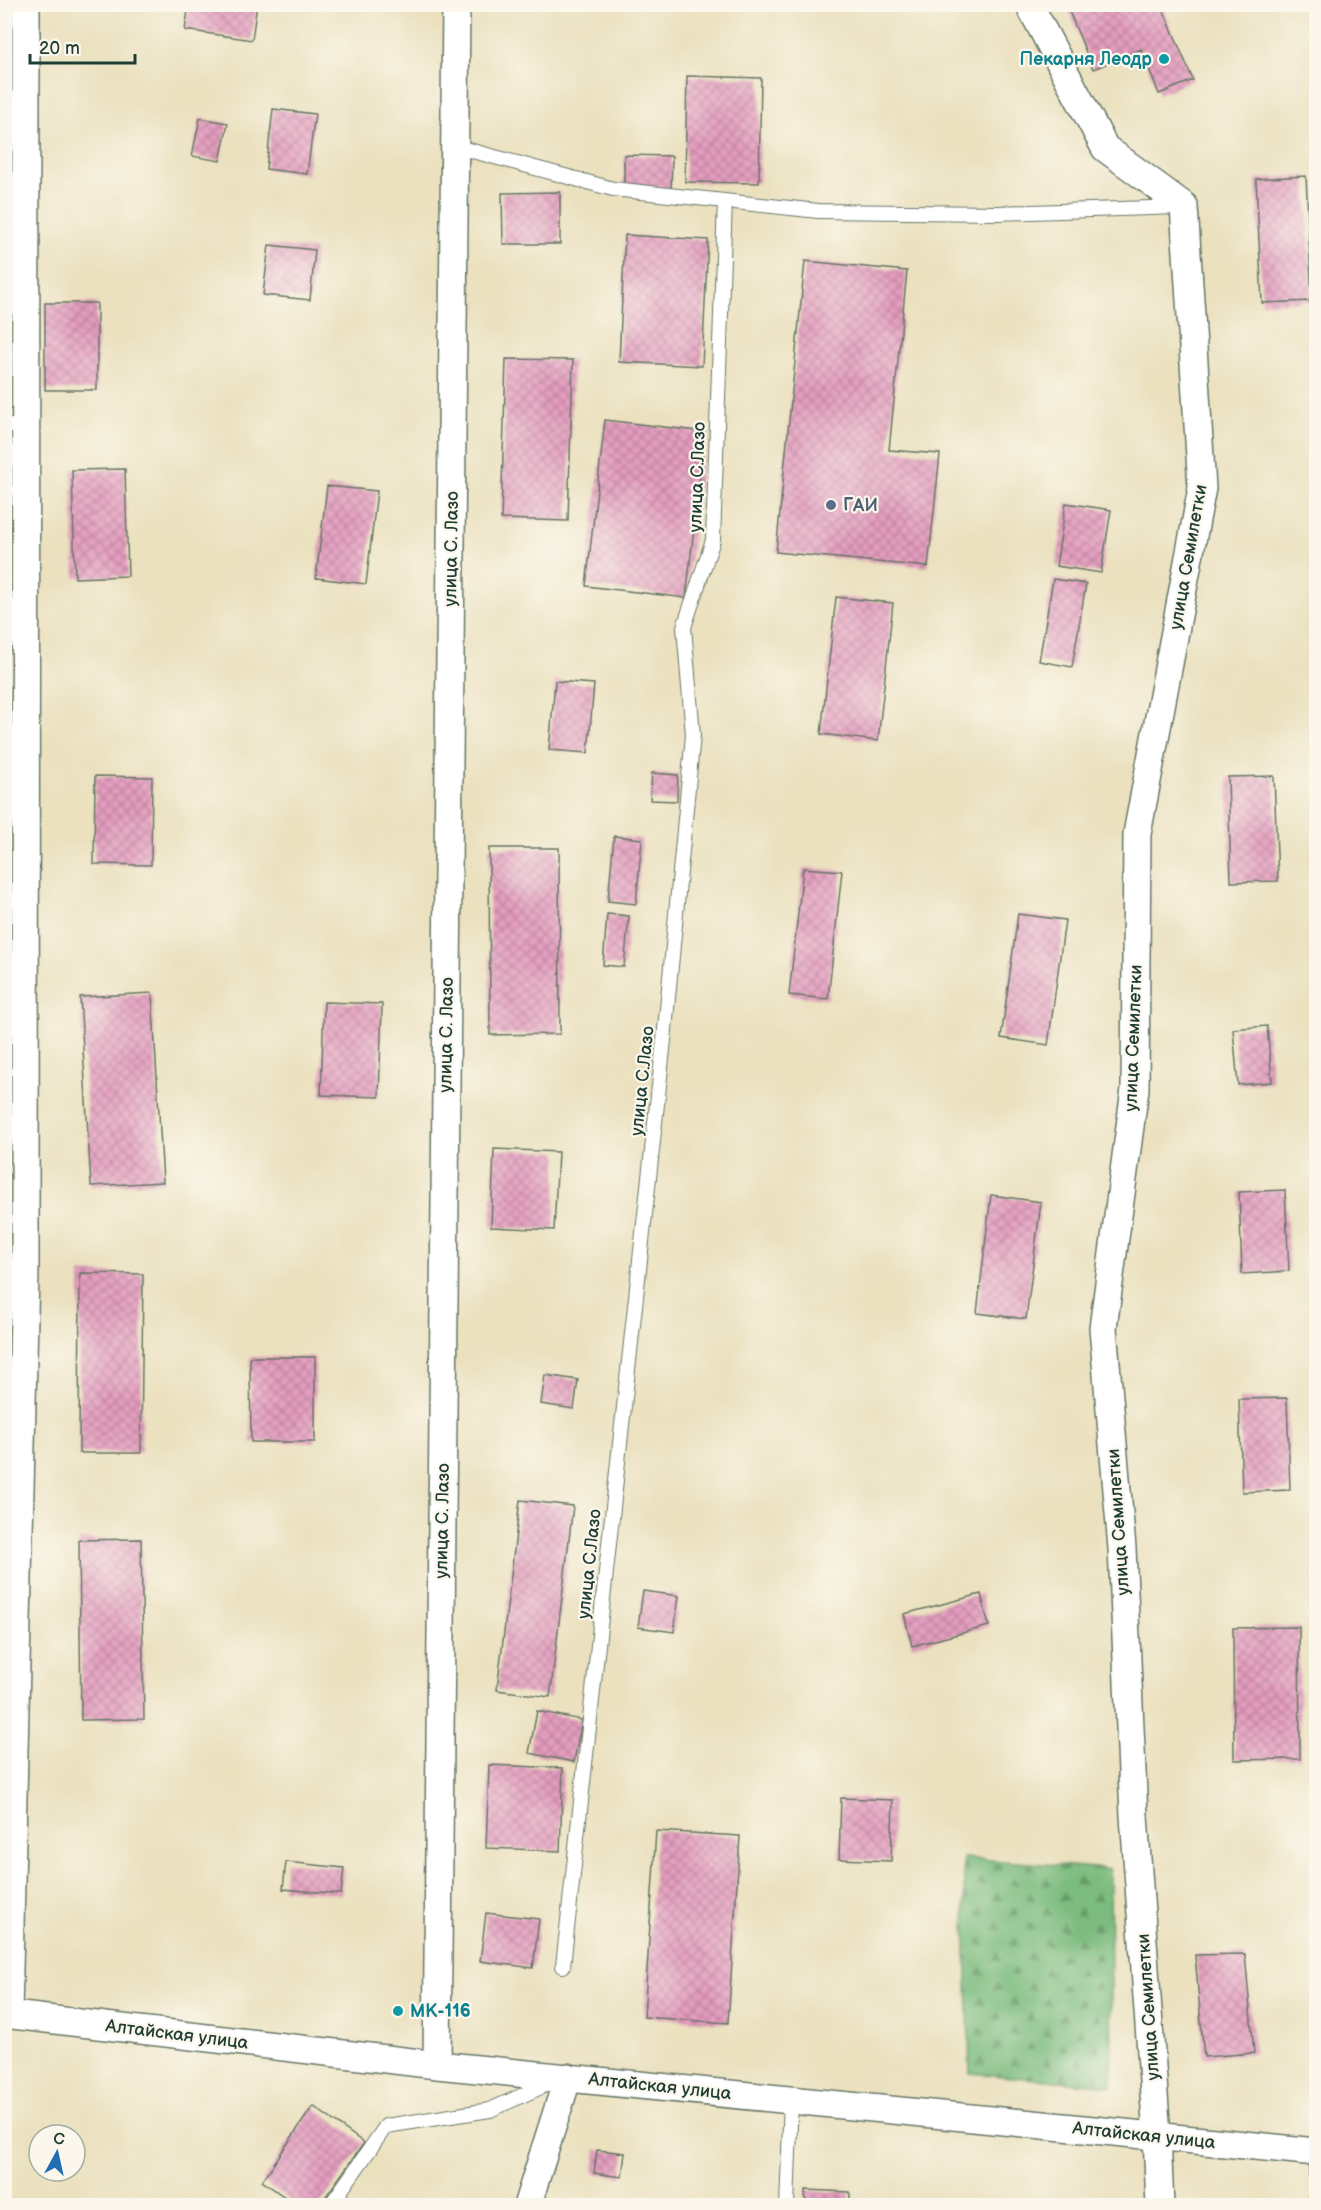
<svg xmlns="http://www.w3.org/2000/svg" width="1321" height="2210" viewBox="0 0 1321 2210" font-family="'Balsamiq Sans',sans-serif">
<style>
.forest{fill:url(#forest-firs);stroke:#4e7c59;stroke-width:1.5}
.building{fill:url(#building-cross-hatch)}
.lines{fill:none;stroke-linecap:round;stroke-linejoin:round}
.lane-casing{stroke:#667665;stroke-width:16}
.street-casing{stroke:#667665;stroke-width:30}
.lane{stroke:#fff;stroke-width:14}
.street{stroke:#fff;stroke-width:27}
.culture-dot{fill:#0f9aa8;stroke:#fbf7ec;stroke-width:2}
.service-dot{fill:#5c6f8a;stroke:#fbf7ec;stroke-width:2}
.labels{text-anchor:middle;stroke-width:4.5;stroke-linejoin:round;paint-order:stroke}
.culture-label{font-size:18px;font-weight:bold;fill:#0d838f;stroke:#fbf7ec;text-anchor:end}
.street-label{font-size:18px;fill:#1f3d34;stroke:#fbf7ec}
.service-label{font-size:18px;font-weight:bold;fill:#4e5e75;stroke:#fbf7ec;text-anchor:start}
</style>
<defs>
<pattern id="forest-firs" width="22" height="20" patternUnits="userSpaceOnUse" patternTransform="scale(1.5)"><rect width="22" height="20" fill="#7cbc7e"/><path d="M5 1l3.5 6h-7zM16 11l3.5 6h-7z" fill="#659a68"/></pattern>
<pattern id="building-cross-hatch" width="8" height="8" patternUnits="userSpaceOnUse" patternTransform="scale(1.5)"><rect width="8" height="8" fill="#e59dbf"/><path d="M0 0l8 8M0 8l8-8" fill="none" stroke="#b9819c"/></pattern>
</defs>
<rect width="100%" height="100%" fill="#fbf7ec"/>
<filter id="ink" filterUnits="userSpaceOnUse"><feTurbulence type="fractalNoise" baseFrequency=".0167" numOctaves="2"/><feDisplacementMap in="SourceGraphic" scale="12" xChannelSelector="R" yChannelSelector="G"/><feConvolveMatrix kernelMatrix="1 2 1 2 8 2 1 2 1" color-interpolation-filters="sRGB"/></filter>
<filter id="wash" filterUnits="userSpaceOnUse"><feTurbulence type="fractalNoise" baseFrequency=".008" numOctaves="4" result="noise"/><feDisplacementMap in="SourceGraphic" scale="24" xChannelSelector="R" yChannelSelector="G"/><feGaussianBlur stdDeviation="1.35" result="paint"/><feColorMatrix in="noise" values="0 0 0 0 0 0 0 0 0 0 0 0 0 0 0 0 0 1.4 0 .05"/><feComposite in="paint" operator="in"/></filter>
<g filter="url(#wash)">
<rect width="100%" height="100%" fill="#ebe1bf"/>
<path class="forest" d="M963,1858L1110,1869L1112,2086L970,2073Z"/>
<g id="blocks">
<path class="building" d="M189,4H257L252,40L185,30Z
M1066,4H1161L1193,80L1159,94L1141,49L1093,69Z
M687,76L761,78L759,183L685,182Z
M273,109L315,114L307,174L266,169Z
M200,118L228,123L220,161L192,156Z
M624,155L672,156L671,189L624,187Z
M1306,176L1312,301L1262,303L1256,179Z
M560,192V244H503L502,193Z
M625,235L708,240L702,366L619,362Z
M269,245L315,250L310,300L263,295Z
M805,261L907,271L889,450L940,454L928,567L776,552Z
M45,303H97V390H45Z
M506,359L573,360L568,521L501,519Z
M605,420L705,432L686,598L586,586Z
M125,469L128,576L75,578L72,470Z
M327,486L377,491L366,584L316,578Z
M1066,503L1111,510L1101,573L1056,566Z
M1053,579L1086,584L1072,667L1039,661Z
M836,597L893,603L878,741L821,734Z
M555,681L594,684L588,753L549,750Z
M652,773L678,775L677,801L650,800Z
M95,776L152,777L151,865L94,864Z
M1274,776L1278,881L1231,882L1228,777Z
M614,836L642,839L636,904L608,901Z
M489,848H559L560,1034L490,1035Z
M803,868L842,871L828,999L789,995Z
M607,914L629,916L624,967L603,965Z
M1018,914L1065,920L1048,1045L1001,1038Z
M152,993L163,1182L91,1186L80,997Z
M324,1002L382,1004L379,1097L321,1095Z
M1267,1026L1272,1082L1238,1085L1233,1029Z
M494,1149L558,1152L554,1230L491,1227Z
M1285,1190L1289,1271L1242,1274L1239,1192Z
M991,1195L1041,1202L1026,1319L977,1313Z
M80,1273L143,1274L141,1453H79Z
M250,1357H315V1442H251Z
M545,1375L578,1380L574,1409L541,1404Z
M1287,1398L1290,1490L1242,1492L1239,1399Z
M520,1500L573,1506L550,1697L497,1690Z
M141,1539L144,1719L81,1720L79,1540Z
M643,1591L679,1596L674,1632L638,1627Z
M981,1594L989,1626L912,1646L904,1614Z
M1299,1627L1300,1759L1234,1760L1233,1628Z
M537,1711L582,1720L574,1762L529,1753Z
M489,1765L563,1768L560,1851L486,1848Z
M841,1798L893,1800L891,1861L839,1859Z
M656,1831L740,1836L728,2023L644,2017Z
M286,1862L344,1868L341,1894L283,1889Z
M486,1913L539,1919L533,1968L480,1961Z
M1245,1954L1254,2053L1204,2057L1195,1955Z
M313,2106L364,2143L319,2206H298L262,2181Z
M597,2150L625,2153L622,2177L594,2173Z
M805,2190L850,2192V2206H806Z"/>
</g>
</g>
<g filter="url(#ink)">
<use href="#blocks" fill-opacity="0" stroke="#667665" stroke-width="1.5"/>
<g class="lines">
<g class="lane-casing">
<path id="lane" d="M454,146L613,189L818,211L998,213L1180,207
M4,426H26
M4,1265L25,1272
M563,1966L664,1040L693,735L684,627L713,540L725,201
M330,2206L386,2126L490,2110L552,2082
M787,2206L791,2099
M1316,2206V2151"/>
</g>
<g class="street-casing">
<path id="street" d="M1029,4L1105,148L1184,206L1202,488L1137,834L1135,1089L1103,1328L1122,1548L1134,1816L1157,2136L1160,2206
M4,2014L437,2065L1316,2152
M8,2014L25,1272L26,4
M437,2065L456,4
M527,2206L568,2077"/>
</g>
<use href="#lane" class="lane"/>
<use href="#street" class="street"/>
</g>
</g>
<g class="culture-dot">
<circle cx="1164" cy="59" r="6"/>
<circle cx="398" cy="2011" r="6"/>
</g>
<circle class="service-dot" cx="831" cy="505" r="6"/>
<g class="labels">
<g class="culture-label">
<text x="1152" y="65">Пекарня Леодр</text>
<text x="410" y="2017" text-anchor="start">МК-116</text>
</g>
<g class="street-label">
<text transform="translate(697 477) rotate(-88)" y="6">улица С.Лазо</text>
<text transform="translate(451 549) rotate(-89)" y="6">улица С. Лазо</text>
<text transform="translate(1188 557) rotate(-80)" y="6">улица Семилетки</text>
<text transform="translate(446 1035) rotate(-89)" y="6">улица С. Лазо</text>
<text transform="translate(1133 1038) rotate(-88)" y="6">улица Семилетки</text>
<text transform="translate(642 1081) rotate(-84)" y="6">улица С.Лазо</text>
<text transform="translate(442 1521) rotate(-89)" y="6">улица С. Лазо</text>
<text transform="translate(1118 1522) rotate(-94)" y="6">улица Семилетки</text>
<text transform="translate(589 1564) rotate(-84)" y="6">улица С.Лазо</text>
<text transform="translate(1148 2007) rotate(-94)" y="6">улица Семилетки</text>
<text transform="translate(177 2034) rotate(7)" y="6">Алтайская улица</text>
<text transform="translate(660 2086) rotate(6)" y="6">Алтайская улица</text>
<text transform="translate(1144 2135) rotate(6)" y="6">Алтайская улица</text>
</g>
<g class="service-label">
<text x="843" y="511">ГАИ</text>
</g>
</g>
<rect width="1321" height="2210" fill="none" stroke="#fbf7ec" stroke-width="24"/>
<g transform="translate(57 2153) rotate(8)"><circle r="28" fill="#fbf7ec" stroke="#a3ada2" stroke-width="1.5"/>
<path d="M0-4.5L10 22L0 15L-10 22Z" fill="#1f6fb2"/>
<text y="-9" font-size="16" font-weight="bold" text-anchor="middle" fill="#1f3d34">С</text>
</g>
<path d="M30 54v9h105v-9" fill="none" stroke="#1f3d34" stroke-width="3"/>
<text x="39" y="54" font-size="18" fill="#1f3d34" stroke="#fbf7ec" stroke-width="4.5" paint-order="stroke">20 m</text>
</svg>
